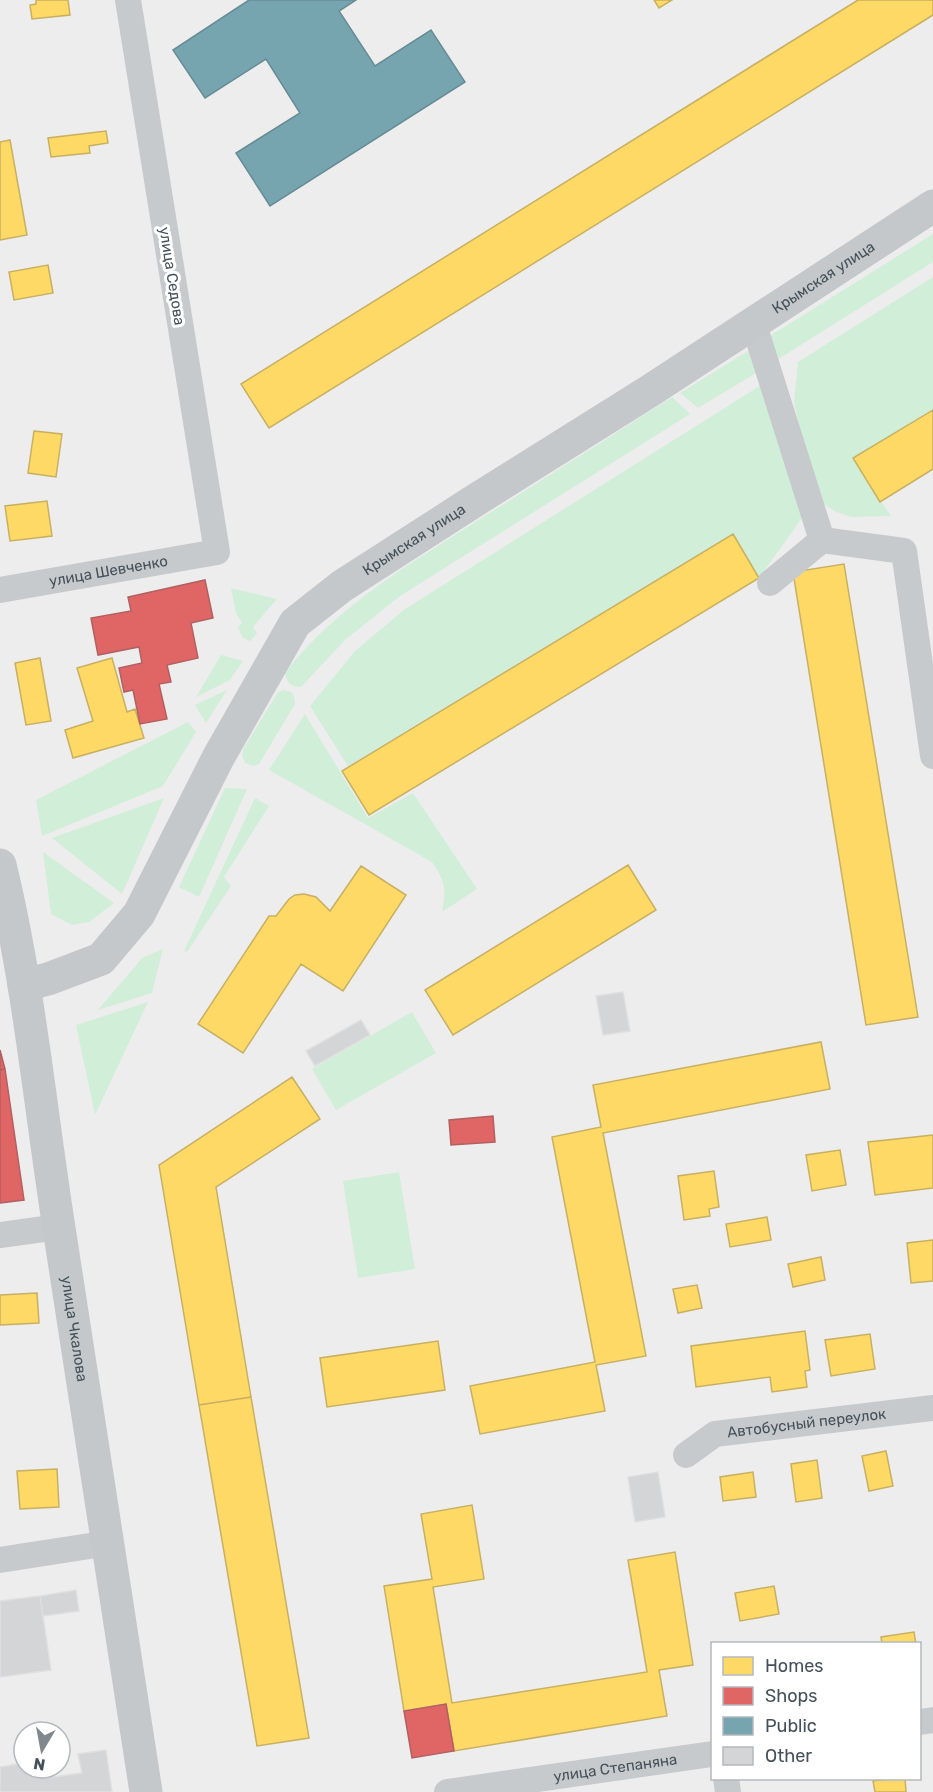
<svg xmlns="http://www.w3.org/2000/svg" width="933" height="1792" viewBox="0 0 933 1792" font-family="Rubik,sans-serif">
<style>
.green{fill:#d1eed9}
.homes{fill:#ffd966;stroke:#c7b062;stroke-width:1.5}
.shops{fill:#e06666;stroke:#b16062;stroke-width:1.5}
.public{fill:#76a5af;stroke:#678c96;stroke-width:1.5}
.building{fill:#d4d5d6;stroke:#dfdfe0;stroke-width:1.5}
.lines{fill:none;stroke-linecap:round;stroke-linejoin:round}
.minor{stroke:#c7cacc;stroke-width:26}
.major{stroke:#c4c8ca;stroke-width:33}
.labels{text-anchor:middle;stroke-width:6;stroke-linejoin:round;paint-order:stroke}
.street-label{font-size:15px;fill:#44515a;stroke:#fff}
</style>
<rect width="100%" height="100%" fill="#eeeded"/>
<path class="green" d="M933,234V262L772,363L765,339Z
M933,277V410L853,459L891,516L851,517L834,511L824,504L805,459L794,401L798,362Z
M756,346L763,369L698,408L680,393Z
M766,382L805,514L759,578L732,534L348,766L310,706L355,651L405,609Z
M672,397L690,414L400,596L345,640L301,687C291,687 287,683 285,673C336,606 410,564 480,519C544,479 608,438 672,397Z
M231,588L277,599L253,627L257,633L250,641L243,638L238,628L242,623L236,613Z
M221,655L243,661L230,680L196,697Z
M227,690L206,723L195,705Z
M284,690L291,692L294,696L295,704L259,764L253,766L245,763L242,755L244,748L278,692Z
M305,714L368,818L413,793L477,889L442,912C446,888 446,883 432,862L269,770Z
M188,722L196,732L163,786L42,836L36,800Z
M225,788L247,789L199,897L179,887Z
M164,798L122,894L52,838Z
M255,798L269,806L224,877L231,886L187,952L184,951Z
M43,852L114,903L89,922L72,925L51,914Z
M163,949L152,993L98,1010L142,958Z
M148,1002L95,1115L76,1025Z
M412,1012L436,1053L336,1110L312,1069Z
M399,1172L415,1269L358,1278L343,1181Z"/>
<path class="homes" d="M36,0H68L70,15L32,19L30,5L36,4Z
M654,0H672L659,8Z
M858,0H933V15L269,428L241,384Z
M106,131L108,143L89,146L90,153L51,157L48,138Z
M10,140L27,235L0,240V142Z
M48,265L53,293L14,300L9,272Z
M933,410V469L880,502L853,458Z
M34,431L62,434L56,477L28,473Z
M47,501L52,536L10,541L5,506Z
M733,534L759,578L369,815L342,771Z
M844,564L918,1017L866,1025L793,572Z
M40,658L51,721L26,725L15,663Z
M112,658L127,712L135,709L144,738L73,758L65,730L93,721L77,668Z
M628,865L656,910L453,1035L425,990Z
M361,866L406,895L343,991L301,964L243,1053L198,1024L269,916H276L289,899L295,895L304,894L316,897L330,911Z
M821,1042L830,1089L603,1133L646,1356L596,1365L605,1411L480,1434L470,1386L595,1362L552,1137L601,1127L593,1085Z
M292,1077L320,1119L216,1187L251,1397L199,1405L159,1165Z
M933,1135V1188L875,1195L868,1142Z
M840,1150L846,1185L812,1191L806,1155Z
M714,1171L719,1207L709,1209L710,1216L684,1220L678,1176Z
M767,1217L771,1240L730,1247L726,1224Z
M933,1240V1281L911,1283L907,1243Z
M821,1257L825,1280L793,1287L788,1264Z
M697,1285L702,1308L678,1313L673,1289Z
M37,1293L39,1323L0,1325V1295Z
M805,1331L810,1370L805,1371L807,1387L772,1392L770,1377L696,1387L691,1346Z
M870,1334L875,1369L831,1376L825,1340Z
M438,1341L445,1390L327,1407L320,1358Z
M251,1397L309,1738L257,1746L199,1405Z
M886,1451L893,1486L869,1491L862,1456Z
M817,1460L822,1498L796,1502L791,1464Z
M57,1469L59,1507L20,1509L17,1471Z
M753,1472L756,1497L723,1501L720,1477Z
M472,1505L484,1579L433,1587L452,1703L647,1672L628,1560L675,1552L693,1665L659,1670L667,1716L454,1751L446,1704L404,1711L384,1586L432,1579L421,1514Z
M774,1586L779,1614L740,1621L735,1593Z
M914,1632L916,1644H882L881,1637Z
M894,1778H905L906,1792H875L873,1781Z"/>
<path class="shops" d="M205,580L213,618L191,623L198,658L167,665L171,682L159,684L167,719L140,724L133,690L124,692L119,668L142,663L139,647L98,655L91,618L131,611L128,597Z
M0,1050L5,1069L0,1070Z
M5,1069L24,1200L0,1203V1070Z
M493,1116L495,1142L451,1145L449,1120Z
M446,1704L454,1751L412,1758L404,1711Z"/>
<path class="public" d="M249,0H356L339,11L375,66L431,30L465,82L270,206L236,153L300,113L266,59L205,98L173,50Z"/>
<path class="building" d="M623,992L630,1031L603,1035L596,996Z
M361,1020L370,1035L315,1066L306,1051Z
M658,1472L665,1517L635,1522L628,1477Z
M76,1590L79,1611L43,1616L40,1596Z
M40,1596L51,1670L0,1677V1601Z
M106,1750L112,1792H0V1767L24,1763V1768H43L45,1778L82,1773L78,1754Z"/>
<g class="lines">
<g class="minor">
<path d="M753,322L822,540"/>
<path d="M770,583L822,540L904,551L933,756"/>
<path id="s1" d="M0,590L217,552L128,0"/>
<path d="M0,1235L58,1227"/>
<path id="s2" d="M686,1455L715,1434L933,1408"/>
<path d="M0,1560L109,1543"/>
<path d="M920,1722L933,1720"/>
<path d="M726,1778L728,1792"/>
<path id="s3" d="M447,1792L712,1754"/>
</g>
<g class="major">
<path id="s4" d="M0,865C29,984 40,1107 59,1228C87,1416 118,1604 146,1792"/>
<path id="s5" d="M24,985L48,979L101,959L139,914L218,758L295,623L342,586L471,503L648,392L933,206"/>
</g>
</g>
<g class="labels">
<g class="street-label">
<text transform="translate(172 276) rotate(81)" y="5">улица Седова</text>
<text dy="5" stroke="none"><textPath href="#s5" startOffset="1102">Крымская улица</textPath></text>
<text dy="5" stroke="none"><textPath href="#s5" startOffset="616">Крымская улица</textPath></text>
<text dy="5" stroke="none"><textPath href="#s1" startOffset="110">улица Шевченко</textPath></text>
<text dy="5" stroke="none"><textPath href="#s4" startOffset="470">улица Чкалова</textPath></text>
<text dy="5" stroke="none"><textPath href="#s2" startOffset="128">Автобусный переулок</textPath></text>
<text dy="5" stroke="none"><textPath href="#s3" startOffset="170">улица Степаняна</textPath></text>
</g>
</g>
<rect x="711" y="1642" width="210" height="138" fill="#ffffff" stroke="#b4b9bd" stroke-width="1.5"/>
<rect x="723" y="1657" width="30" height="18" fill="#ffd966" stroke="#b4b9bd" stroke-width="1.5"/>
<text x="765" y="1672" font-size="18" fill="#44515a">Homes</text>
<rect x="723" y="1687" width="30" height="18" fill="#e06666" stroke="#b4b9bd" stroke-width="1.5"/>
<text x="765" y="1702" font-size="18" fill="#44515a">Shops</text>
<rect x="723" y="1717" width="30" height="18" fill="#76a5af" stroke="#b4b9bd" stroke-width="1.5"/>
<text x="765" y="1732" font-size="18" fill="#44515a">Public</text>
<rect x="723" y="1747" width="30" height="18" fill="#d4d5d6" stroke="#b4b9bd" stroke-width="1.5"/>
<text x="765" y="1762" font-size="18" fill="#44515a">Other</text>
<g transform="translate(42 1750) rotate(190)"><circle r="28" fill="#ffffff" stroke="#b4b9bd" stroke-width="1.5"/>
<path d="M0-4.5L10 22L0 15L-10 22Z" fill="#80888d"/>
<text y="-9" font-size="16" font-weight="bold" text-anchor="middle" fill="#44515a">N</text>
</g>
</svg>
